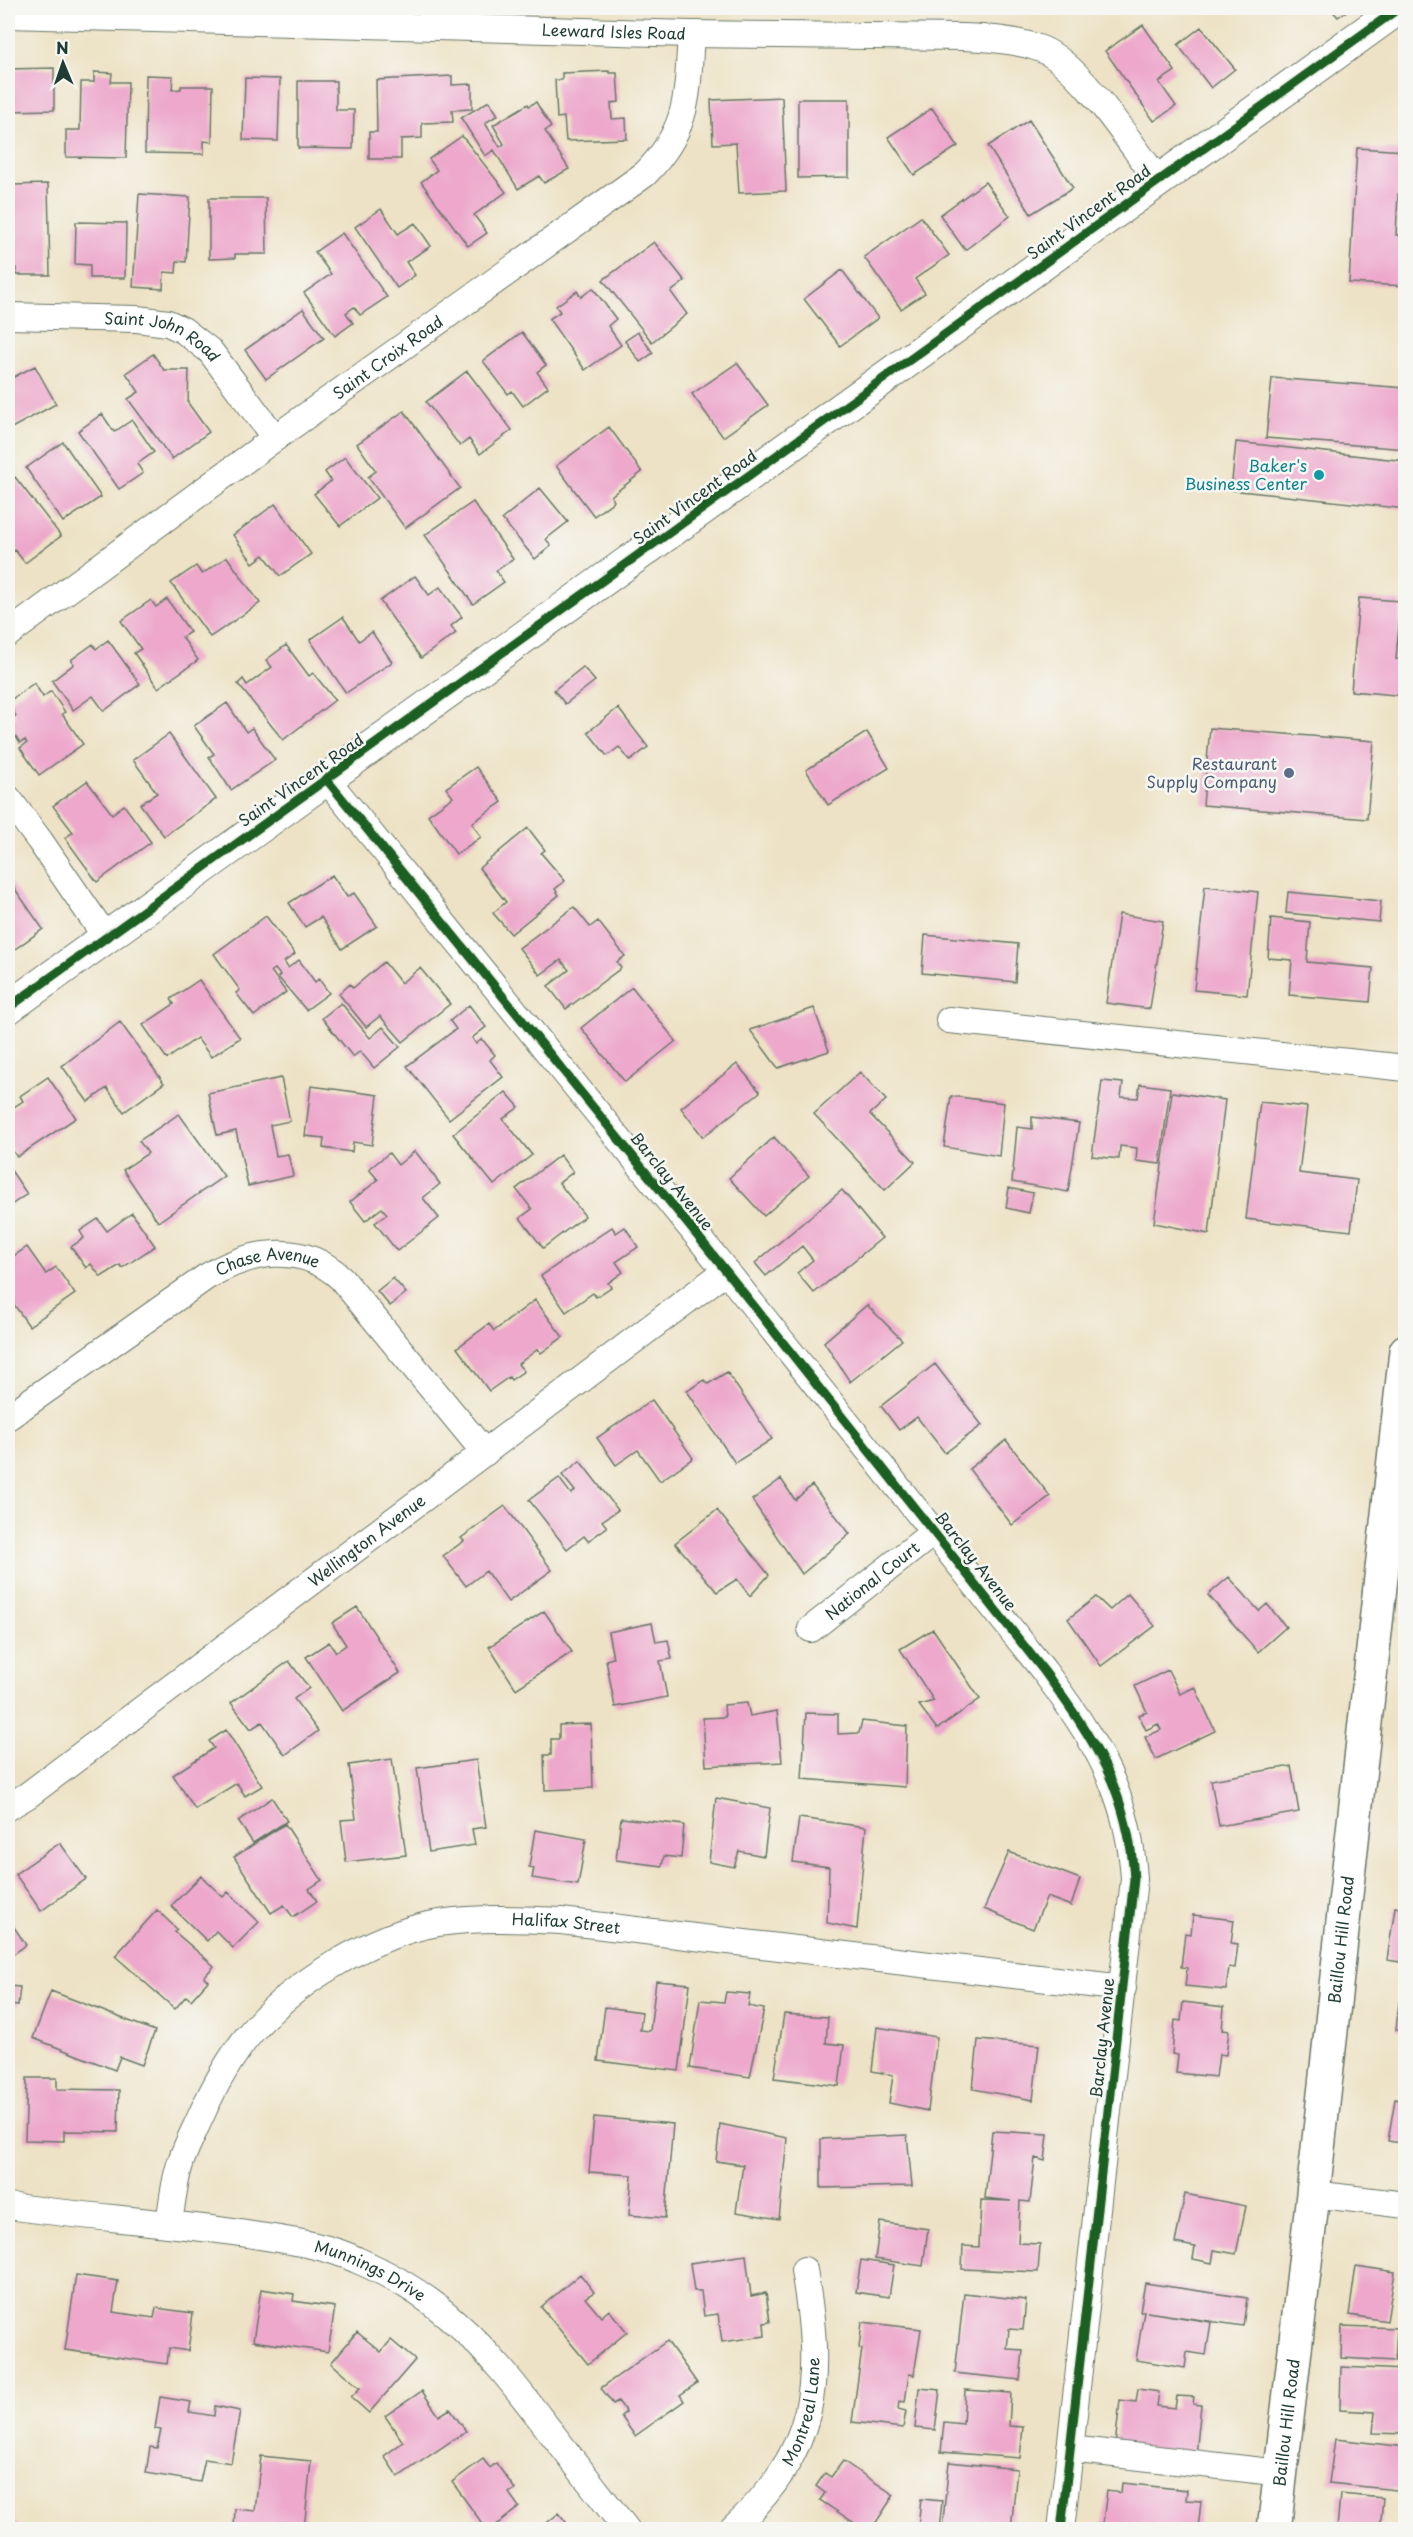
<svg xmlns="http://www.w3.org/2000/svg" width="1413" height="2537" viewBox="0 0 1413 2537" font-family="'Playpen Sans',sans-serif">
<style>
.building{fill:#eda8cc}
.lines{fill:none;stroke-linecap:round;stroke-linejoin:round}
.minor-casing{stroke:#677767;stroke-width:28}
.tertiary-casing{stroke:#677767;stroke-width:34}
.secondary-casing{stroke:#677767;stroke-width:36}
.minor{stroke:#fff;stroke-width:26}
.tertiary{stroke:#fff;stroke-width:32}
.secondary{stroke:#fff;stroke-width:33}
.cycleway-casing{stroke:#f6f6f2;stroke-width:13}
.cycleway{stroke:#1b5e20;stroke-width:9}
.culture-dot{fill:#0f9aa8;stroke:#f6f6f2;stroke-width:2}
.service-dot{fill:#5c6f8a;stroke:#f6f6f2;stroke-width:2}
.labels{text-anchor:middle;stroke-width:5;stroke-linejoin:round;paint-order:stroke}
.street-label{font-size:16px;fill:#1f3d34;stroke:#f6f6f2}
.culture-label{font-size:16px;fill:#0d838f;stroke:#f6f6f2;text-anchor:end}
.service-label{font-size:16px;fill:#4e5e75;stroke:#f6f6f2;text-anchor:end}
</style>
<rect width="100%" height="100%" fill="#f6f6f2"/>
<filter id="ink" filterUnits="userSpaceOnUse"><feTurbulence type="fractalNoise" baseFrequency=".0167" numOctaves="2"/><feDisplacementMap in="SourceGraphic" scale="12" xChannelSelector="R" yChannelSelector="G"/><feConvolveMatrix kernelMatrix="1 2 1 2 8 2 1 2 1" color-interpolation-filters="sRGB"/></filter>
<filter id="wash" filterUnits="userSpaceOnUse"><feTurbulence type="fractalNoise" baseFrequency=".008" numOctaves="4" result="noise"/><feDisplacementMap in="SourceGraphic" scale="24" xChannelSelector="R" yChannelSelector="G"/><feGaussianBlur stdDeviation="1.35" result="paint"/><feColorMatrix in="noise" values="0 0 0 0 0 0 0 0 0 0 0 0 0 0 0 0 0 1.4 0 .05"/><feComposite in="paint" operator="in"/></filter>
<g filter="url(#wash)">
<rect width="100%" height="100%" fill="#ede2c5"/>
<g id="blocks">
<path class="building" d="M1330,8H1351L1338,17Z
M1143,25L1175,71L1159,82L1176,106L1154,121L1105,51Z
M1201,27L1235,69L1211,88L1178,45Z
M54,68V110L8,111V69Z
M609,71V73H617L619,102L611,103L612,119L626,118L627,139L566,141L564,117L557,118L555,80H562V73Z
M94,72L112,73L111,82H128L126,158L66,157V130H80L81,82H94Z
M146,75L173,76L172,90L181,89V86H213L212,142L204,141V154L145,153Z
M452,76V85L472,84V109L452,110L453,122L422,123V138L401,139V159H369V132H377L376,80Z
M245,78L280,79L278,141L243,140Z
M298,81H336V110H354L353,149L298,148Z
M782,97L786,191L739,193L736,143L713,144L711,100Z
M798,99H849V177L798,178Z
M489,101L498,115L485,123L500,147L504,144L493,125L528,104L529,106L536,102L551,127L545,131L569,169L544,183L539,176L518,189L494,150L485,156L461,118Z
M932,108L958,146L914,175L888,137Z
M1029,120L1073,188L1031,214L988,146Z
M462,136L506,192L474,215L487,233L468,246L421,182L437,170L429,159Z
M1357,148L1406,151V194H1398L1396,235L1406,236V286L1349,283Z
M985,182L1010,216L965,250L940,215Z
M48,184L50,275H16V268H8V229H12L11,185Z
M139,194L190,197L186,262L177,261L176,273L164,272L163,289L133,287Z
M209,198H266L267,254H235V258L209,259Z
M381,209L398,234L415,223L431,246L406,262L415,275L397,288L355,227Z
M921,217L949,255L915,279L925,293L901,309L864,257Z
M76,222L126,223L125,278H90V265L75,264Z
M342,233L387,297L360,315L354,307L346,313L353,323L335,336L304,293L331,274L315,252Z
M654,242L685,281L671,292L687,314L652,342L603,280Z
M842,270L878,318L840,346L804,299Z
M593,288L616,319L608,326L621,345L585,370L549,319L560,312L556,306L577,291L581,297Z
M303,309L324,338L266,379L245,350Z
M522,332L546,365L537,372L548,387L523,406L512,391L508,394L483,361Z
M638,332L653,353L640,362L625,341Z
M153,354L164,370H189L188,403L209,432L172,459L128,399L139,392L126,373Z
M737,363L768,405L723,437L692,394Z
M35,366L56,404L8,430V380Z
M467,371L512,430L480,454L469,439L460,446L426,402Z
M1272,378L1406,388V449L1266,438Z
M404,411L460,488L405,528L368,477L376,471L357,444Z
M102,414L114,432L132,420L154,452L137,464L143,473L119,489L78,431Z
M609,427L642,472L611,496L614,501L594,516L556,466Z
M63,442L101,497L63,522L26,468Z
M1236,442L1406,461V509L1231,490Z
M345,457L377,498L340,526L314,494L331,481L325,472Z
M15,477L61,536L25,563L15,550L8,556V483Z
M540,488L568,522L546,539L551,546L535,559L502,519Z
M473,502L513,559L496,571L504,582L473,604L425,535Z
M275,504L311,554L280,576L264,555L253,563L233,535Z
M227,557L260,603L210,637L171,583L196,566L202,574Z
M415,576L429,595L440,587L462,617L451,626L456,633L421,658L380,601Z
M1359,598L1401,601L1396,659L1406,660V696L1351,691Z
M167,599L190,632L182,637L198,660L158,688L134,653L141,649L121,621L151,600L156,607Z
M343,617L359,641L372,632L392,662L346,693L310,640Z
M108,640L140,684L104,711L93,696L73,710L52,681L74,664L71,660L93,644L96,649Z
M286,645L309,676L313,673L335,700L283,740L238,684L243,679L247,685L272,667L266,660Z
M583,667L595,681L565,704L554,690Z
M34,683L43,697L51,691L65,712L62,714L83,744L39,775L20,748L27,743L25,740L20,743L8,724V722L16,716L8,702Z
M227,703L246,732L252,728L275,760L231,790L209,757L214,754L194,726Z
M618,708L648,747L630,761L619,747L607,756L588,732Z
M1210,728L1374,741L1367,819L1203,805Z
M867,732L889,768L828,805L806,770Z
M169,734L216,799L164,836L140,804L157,793L133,760Z
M476,767L502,802L472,823L481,837L456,854L428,815L453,797L446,788Z
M87,781L112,814L124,805L151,842L97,882L65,838L73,832L53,806Z
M528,828L545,850L541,853L565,881L555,889L559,895L511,934L493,913L506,902L479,868Z
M332,875L347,897L354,893L377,926L342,949L321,917L305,927L289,903Z
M8,879L43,929L8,954Z
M1205,886L1258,892L1247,995L1194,990Z
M1288,892L1381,901L1379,922L1286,913Z
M574,907L590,927L598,921L625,956L617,962L621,968L566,1009L548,986L569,970L561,960L540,975L519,948Z
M1119,914L1163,921L1150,1009L1106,1003Z
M266,916L295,954L284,962L288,968L299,960L315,982L319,979L329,993L306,1010L278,977L280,975L275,969L271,971L286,992L254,1016L236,993L240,990L214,954Z
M1271,918L1310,922L1307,962L1373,968L1370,1002L1289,995L1292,960L1268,958Z
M925,935L1018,944L1015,982L922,973Z
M384,962L401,983L420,968L450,1004L403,1042L380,1016L366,1027L339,994L350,984L353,988Z
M199,980L240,1038L211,1057L197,1038L167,1059L143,1025L174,1004L171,999Z
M632,987L676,1041L625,1082L581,1028Z
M341,1003L370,1038L383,1027L400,1047L374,1068L360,1051L353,1057L322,1018Z
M469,1005L486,1027L472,1038L476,1044L482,1039L495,1055L490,1060L503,1077L449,1119L407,1066L456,1029L450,1021Z
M814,1008L829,1051L778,1068L750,1030Z
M120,1022L164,1083L124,1112L107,1088L88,1102L62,1066Z
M737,1064L760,1092L703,1137L681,1108Z
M860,1072L886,1100L870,1114L915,1162L885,1190L814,1114Z
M48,1077L76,1118L17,1157L8,1144V1111L23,1101L20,1096Z
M281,1078L290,1121L270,1125L276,1156L288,1154L293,1176L248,1186L236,1131L217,1135L208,1093Z
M1102,1081L1123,1083L1121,1097L1138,1098L1140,1084L1170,1088L1160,1164L1136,1161L1137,1148L1120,1146L1119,1159L1092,1156Z
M311,1086L378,1095L372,1145L353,1142L352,1152L323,1148L324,1138L305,1136Z
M506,1092L519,1107L503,1119L532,1155L494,1185L453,1134Z
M1172,1092L1225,1100L1209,1234L1154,1223Z
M951,1096L1004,1103L999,1156L944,1147Z
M1260,1102L1307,1107L1299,1173L1357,1180L1351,1231L1246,1219Z
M179,1114L224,1176L158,1222L123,1170L148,1153L139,1141Z
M1032,1117L1079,1123L1068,1192L1012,1182L1017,1127L1032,1129Z
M774,1137L809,1176L764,1216L729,1178Z
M415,1151L440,1184L423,1198L439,1218L397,1251L375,1223L387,1214L382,1208L365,1221L350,1202L378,1180L369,1169L389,1153L398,1165Z
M560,1155L573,1172L559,1183L585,1216L543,1248L520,1218L532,1209L516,1189Z
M8,1166L27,1194L8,1207Z
M1009,1188L1033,1193L1029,1213L1006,1208Z
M842,1190L882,1238L814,1293L797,1273L813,1260L802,1246L766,1276L755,1263Z
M132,1213L155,1246L122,1268L120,1265L101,1277L91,1264L86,1268L71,1247L84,1238L80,1231L98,1219L107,1231Z
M612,1227L616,1233L625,1227L638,1247L616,1262L623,1272L608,1283L611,1287L596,1297L593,1293L566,1312L541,1276Z
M27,1247L46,1274L56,1267L75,1294L29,1326L8,1296V1260Z
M393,1278L406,1293L390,1306L377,1291Z
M535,1300L563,1337L541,1353L538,1349L518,1364L524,1371L511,1380L509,1377L489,1391L457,1348L489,1324L494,1331Z
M867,1305L902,1340L850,1382L824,1342Z
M935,1364L982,1425L945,1453L917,1417L899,1430L881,1406Z
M727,1372L772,1439L735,1463L687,1391L704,1380L708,1384Z
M652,1400L693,1458L660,1481L638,1450L616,1465L597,1438Z
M1006,1440L1050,1496L1012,1525L969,1469Z
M580,1461L618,1510L602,1521L607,1527L588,1541L584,1536L567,1549L529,1500L559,1478L571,1494L575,1491L562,1475Z
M781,1479L795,1500L812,1485L850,1534L802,1574L752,1500Z
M505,1506L552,1570L508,1602L486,1571L466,1586L443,1556L464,1541L461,1538Z
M717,1510L769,1575L750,1596L737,1579L717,1592L675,1543Z
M1229,1577L1259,1611L1267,1604L1286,1627L1258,1652L1208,1595Z
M1128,1594L1155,1626L1101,1666L1068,1619L1096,1597L1110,1610Z
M357,1607L400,1673L342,1711L306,1657L329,1642L336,1652L346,1645L332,1623Z
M544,1611L572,1652L516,1689L489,1647Z
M652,1623L656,1642L668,1640L672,1659L660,1661L667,1697L615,1707L606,1660L613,1658L608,1632Z
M933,1629L980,1699L937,1729L919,1705L934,1701L900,1649Z
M289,1661L309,1688L294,1699L318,1731L285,1755L262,1722L251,1729L231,1703Z
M1168,1670L1180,1694L1195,1687L1215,1731L1156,1759L1145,1737L1161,1730L1158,1724L1146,1730L1139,1715L1147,1712L1135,1686Z
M747,1703L750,1716L777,1711L782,1762L706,1766L703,1718L725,1717L724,1705Z
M806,1713L838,1714V1734L859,1733L862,1721L907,1726L905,1787L802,1779Z
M591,1724L593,1788L545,1790L544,1755H551V1739H559V1725Z
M226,1730L262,1786L245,1796L237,1783L195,1809L173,1775L214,1748L209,1741Z
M392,1759L406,1855L346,1862L341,1820L356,1819L349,1765Z
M476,1760L486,1827L472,1829L475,1845L429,1852L417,1768Z
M1291,1766L1299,1812L1219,1826L1211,1780Z
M272,1798L287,1821L253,1843L238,1821Z
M716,1798L770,1808L764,1856L739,1851L734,1867L709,1862Z
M621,1818L684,1825L681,1858L664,1856L662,1866L616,1860Z
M799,1818L866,1827L857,1929L827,1923L829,1867L793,1862Z
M285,1824L322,1880L309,1889L317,1901L293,1917L284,1905L271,1913L234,1857Z
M535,1830L586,1839L578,1885L532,1878L534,1868L529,1867Z
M60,1843L86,1879L41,1911L15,1874Z
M1009,1852L1080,1879L1071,1906L1047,1897L1033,1929L984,1909Z
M201,1876L223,1897L228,1892L259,1922L233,1948L216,1931L207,1941L171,1906Z
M1395,1907L1406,1909V1963L1387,1960Z
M157,1910L177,1929L175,1932L214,1966L204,1977L208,1981L191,2000L186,1996L175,2009L115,1956Z
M1193,1915L1234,1920L1231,1943L1238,1944L1235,1968L1229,1967L1226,1990L1185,1986L1187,1968L1181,1967L1185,1933L1191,1934Z
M8,1918L26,1945L8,1958Z
M1403,1978H1406V1999H1401Z
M656,1981L690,1984L679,2071L598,2061L605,2007L642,2012L640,2030L650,2031Z
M8,1986L20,1987L18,2006L8,2005Z
M51,1991L155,2031L142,2065L120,2057L115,2070L33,2038Z
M726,1992L750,1994L748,2006L764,2009L750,2077L690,2068L700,2000L724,2002Z
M1183,2002L1224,2007L1222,2030L1229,2031L1226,2055L1219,2054L1216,2077L1176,2073L1178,2055L1172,2054L1175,2020L1181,2021Z
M1399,2002L1406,2003V2031L1396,2030Z
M784,2014L828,2017L826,2043L844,2045L839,2086L774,2078Z
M877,2027L937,2037L928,2111L889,2103L893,2075L872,2071Z
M978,2040L1039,2045L1033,2100L973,2089Z
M27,2078H57V2089L119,2090L118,2132L64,2131V2141L25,2140Z
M1395,2099L1406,2101V2144L1388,2141Z
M594,2117L673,2124L665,2218L629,2215L632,2175L589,2172Z
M720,2124L787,2138L779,2219L736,2212L743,2165L716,2161Z
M992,2131L1048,2134L1045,2161L1035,2158L1030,2202L1020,2201L1018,2243L1040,2244L1038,2272L962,2269L963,2246L979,2247L981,2200L1011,2201L985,2198Z
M907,2135L912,2186L821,2188V2139Z
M1185,2194L1246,2206L1236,2254L1214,2250L1212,2263L1193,2259L1195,2247L1175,2243Z
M880,2222L928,2229L923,2266L875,2259Z
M746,2255L751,2296L766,2293L770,2322L764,2323L765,2336L722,2342L718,2314L704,2316L701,2291H694L690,2263Z
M861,2260L894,2265L889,2297L856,2292Z
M1356,2266L1395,2272L1387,2321L1349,2315Z
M580,2274L594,2292L585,2298L601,2317L609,2310L627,2332L588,2364L541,2307Z
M76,2275L118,2281L113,2312L154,2318L156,2308L193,2313L188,2351L169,2348L167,2364L65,2350Z
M1145,2283L1247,2298L1243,2326L1147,2312L1211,2322L1206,2355L1187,2352L1185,2368L1136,2360L1144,2311H1140Z
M261,2289L294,2294L293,2301L335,2307L328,2352L253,2341Z
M964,2293L1026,2300L1023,2330L1009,2329L1007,2349L1023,2350L1020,2380L955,2373Z
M862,2322L921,2329L914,2375L909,2374L905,2402L899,2401L898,2409L906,2411L903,2428L852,2422L862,2349L859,2348Z
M1342,2326L1397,2328L1395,2361L1341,2358Z
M357,2332L381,2352L391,2340L415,2360L369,2413L351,2397L360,2388L331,2363Z
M667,2341L697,2383L680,2395L684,2401L635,2436L621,2416L626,2412L618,2401L613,2404L601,2388Z
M1341,2367L1406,2370V2434L1373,2433L1375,2412L1340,2410Z
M919,2388L940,2390L935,2430L915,2428Z
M1138,2389L1159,2392L1157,2406L1175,2408L1177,2396L1194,2397L1193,2404L1201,2405L1196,2455L1115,2446L1120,2400L1136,2402Z
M965,2390L1011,2393L1009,2426L1023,2427L1020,2458L941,2452L944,2422L963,2424Z
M422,2391L439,2416L450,2409L466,2431L398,2477L384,2456L403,2442L385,2416Z
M160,2397L191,2402L189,2412L214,2416L215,2406L240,2411L231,2463L205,2459L200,2482L146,2473L150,2447L157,2448L161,2430L155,2429Z
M1335,2439L1406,2447V2491L1329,2483Z
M261,2456L311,2461L304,2530H269L234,2526L235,2509L255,2511Z
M483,2459L490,2468L496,2463L515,2489L509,2493L519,2507L490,2530H487L452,2482Z
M843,2461L894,2495L871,2530H865L820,2500L825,2493L816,2486L825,2473L831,2477Z
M949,2462L1017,2469L1011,2530H942Z
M1122,2483L1187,2490L1186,2500L1201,2501L1198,2530H1102L1107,2491L1121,2493Z
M1340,2494L1383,2498L1380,2530H1337Z
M921,2499L942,2501L939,2530L918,2529Z
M559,2513L572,2530H538Z
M8,2517L25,2530H8Z"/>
</g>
</g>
<g filter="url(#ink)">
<use href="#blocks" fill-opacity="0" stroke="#677767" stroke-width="1.5"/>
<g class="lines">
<g class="minor-casing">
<g id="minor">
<path id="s1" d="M8,15L691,34L963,37C989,38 1017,40 1041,49C1081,65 1130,144 1158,180"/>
<path id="s2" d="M8,316L137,319L168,323L183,330L210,351L275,438"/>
<path id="s3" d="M8,634L275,438L645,174C690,128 687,95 691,34"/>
<path d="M327,780L726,1271L1044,1671C1094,1739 1129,1792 1134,1879L1061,2530"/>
<path d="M8,798L40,841L105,936"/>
<path d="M949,1020L1406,1068"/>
<path id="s4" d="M8,1417L206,1277C249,1251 301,1241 341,1278L485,1453"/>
<path id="s5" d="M811,1629L934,1532"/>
<path id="s6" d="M8,1807L28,1795L726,1271"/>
<path d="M1313,2194L1406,2205"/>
<path id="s7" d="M8,2206C87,2217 167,2222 247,2234C283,2240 323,2244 357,2260C392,2275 428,2297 456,2323C489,2352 516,2387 543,2422C571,2458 599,2494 627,2530"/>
<path id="s8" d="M169,2224C172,2204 174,2181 181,2161C186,2147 193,2133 199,2120C231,2047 265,2006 333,1965C365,1946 401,1929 439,1923C479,1917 520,1919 561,1921L1123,1988"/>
<path d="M1070,2449L1281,2473"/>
<path id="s9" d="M731,2530C819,2450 823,2381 804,2270"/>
</g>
</g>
<g class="tertiary-casing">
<path id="tertiary" d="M8,1008L1399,8"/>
</g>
<g class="secondary-casing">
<g id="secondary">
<path id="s10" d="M1274,2530L1313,2194L1406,1351"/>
</g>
</g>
<use href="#minor" class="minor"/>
<use href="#tertiary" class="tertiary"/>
<use href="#secondary" class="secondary"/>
<g class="cycleway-casing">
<path id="cycleway" d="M327,780L726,1271L1044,1671C1094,1739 1129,1792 1134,1879L1061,2530
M8,1008L1399,8"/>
</g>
<use href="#cycleway" class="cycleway"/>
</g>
</g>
<circle class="culture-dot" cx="1319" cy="475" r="6"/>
<circle class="service-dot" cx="1289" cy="773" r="6"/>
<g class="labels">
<g class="street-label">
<text dy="6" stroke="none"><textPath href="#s1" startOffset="606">Leeward Isles Road</textPath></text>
<text transform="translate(1089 212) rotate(-36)" y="6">Saint Vincent Road</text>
<text dy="6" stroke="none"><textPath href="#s2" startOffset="159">Saint John Road</textPath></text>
<text dy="6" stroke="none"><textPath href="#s3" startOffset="470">Saint Croix Road</textPath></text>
<text transform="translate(695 497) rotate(-36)" y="6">Saint Vincent Road</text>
<text transform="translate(301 780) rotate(-35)" y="6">Saint Vincent Road</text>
<text transform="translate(672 1181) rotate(51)" y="6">Barclay Avenue</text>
<text dy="6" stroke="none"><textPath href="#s4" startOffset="308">Chase Avenue</textPath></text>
<text dy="6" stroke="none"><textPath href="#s6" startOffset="447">Wellington Avenue</textPath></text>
<text transform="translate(976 1561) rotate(52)" y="6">Barclay Avenue</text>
<text dy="6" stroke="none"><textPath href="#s5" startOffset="78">National Court</textPath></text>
<text dy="6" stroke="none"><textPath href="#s8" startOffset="560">Halifax Street</textPath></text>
<text dy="6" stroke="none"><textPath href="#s10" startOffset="594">Baillou Hill Road</textPath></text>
<text transform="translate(1102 2038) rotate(-84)" y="6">Barclay Avenue</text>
<text dy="6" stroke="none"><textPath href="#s7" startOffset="370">Munnings Drive</textPath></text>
<text dy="6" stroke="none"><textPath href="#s9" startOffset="142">Montreal Lane</textPath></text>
<text dy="6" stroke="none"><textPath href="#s10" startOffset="108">Baillou Hill Road</textPath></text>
</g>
<g class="culture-label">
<text x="1307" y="472">Baker's<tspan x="1307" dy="18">Business Center</tspan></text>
</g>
<g class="service-label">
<text x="1277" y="770">Restaurant<tspan x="1277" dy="18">Supply Company</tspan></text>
</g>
</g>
<rect width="1413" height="2537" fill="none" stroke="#f6f6f2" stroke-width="30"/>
<g transform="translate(63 63) rotate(358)" stroke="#f6f6f2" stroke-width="4.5" paint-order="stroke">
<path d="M0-4.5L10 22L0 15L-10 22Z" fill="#1f3d34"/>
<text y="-9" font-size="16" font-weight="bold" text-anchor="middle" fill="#1f3d34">N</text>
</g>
</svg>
